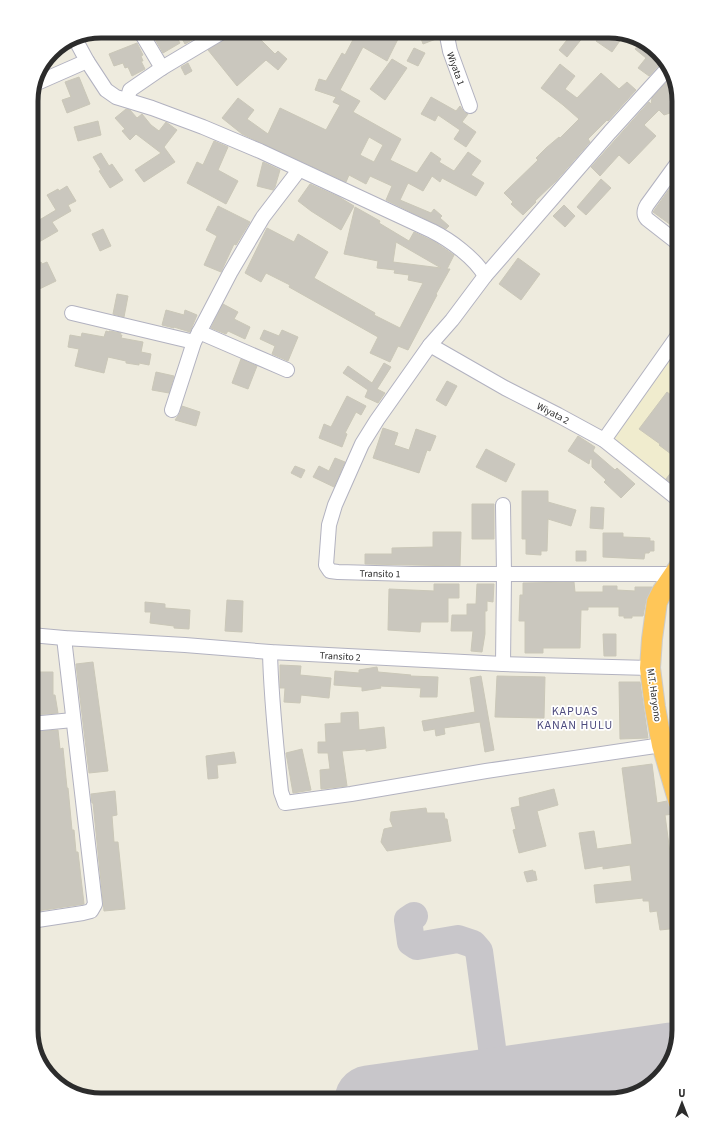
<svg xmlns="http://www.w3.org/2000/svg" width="710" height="1131" viewBox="0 0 710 1131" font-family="'Source Sans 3',sans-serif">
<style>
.education{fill:#f0ecce}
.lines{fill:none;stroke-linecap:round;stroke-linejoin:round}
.taxiway{stroke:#c8c6ca;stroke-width:28}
.runway{stroke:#c8c6ca;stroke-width:69}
.building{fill:#cac7be;stroke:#cac7b8;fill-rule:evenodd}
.minor-casing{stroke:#b2b2c0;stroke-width:16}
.highway-casing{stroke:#ccc;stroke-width:22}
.minor{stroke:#fff;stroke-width:14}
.highway{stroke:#ffc658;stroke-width:20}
.labels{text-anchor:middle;stroke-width:3.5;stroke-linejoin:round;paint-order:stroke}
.street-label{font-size:10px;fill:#2c2c2c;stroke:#fff}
.quarter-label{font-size:12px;letter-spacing:1px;fill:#4d4b7e;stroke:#fff}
.rim{fill:none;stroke:#2c2c2c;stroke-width:5}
</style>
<rect width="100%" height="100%" fill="#eeebde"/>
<path class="education" d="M679,341V496L608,440Z"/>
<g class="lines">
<path class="taxiway" d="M414,916L408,920L411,942L417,946L458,939L473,944L479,951L493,1055L487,1072L474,1085
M493,1055C501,1069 507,1073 522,1078"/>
<path class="runway" d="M369,1100L672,1057"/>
</g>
<path class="building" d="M169,31H173L180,43L163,53L155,39Z
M186,31H207L185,44L180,35Z
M227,31H247L254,40L258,37L275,54L278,51L287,59L278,70L266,60L237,86L208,50L226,38Z
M366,31H391L400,35L387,61L363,47L340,90L360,101L353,112L401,139L390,160L417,173L431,152L441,159L439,162L454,171L468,152L481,161L471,175L484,183L476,196L442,178L440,182L432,176L423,191L408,183L400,200L431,213L434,209L442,216L440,218L449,226L446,229L386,200L392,186L370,176L366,184L349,175L346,182L242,134L222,118L238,98L254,110L247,119L268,134L280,108L326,130L340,105L333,102L336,97L315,90L319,79L326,81L342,53L345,55L356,34L363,37ZM369,137L383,145L374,162L360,155Z
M424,31H434L436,39L423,44L419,33Z
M574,31H578L584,36L567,57L559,50Z
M603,31H613L624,35L612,52L596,41Z
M642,41L648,43L663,61L649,76L638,68L646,58L635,49Z
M137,43L143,55L141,56L143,61H141L145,69L132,76L128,67L125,68L123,63L114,66L109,54Z
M414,48L425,53L418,66L407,61Z
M392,59L407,68L385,100L370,89Z
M188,63L192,71L185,75L181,67Z
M560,64L575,76L565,89L577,98L601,73L619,89L627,82L636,90L608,121L607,120L588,139L590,142L556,181L535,201L536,202L523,215L511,204L513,202L504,193L538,160L536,158L546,148L559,137L560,138L579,119L563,105L541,88Z
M673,75L679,101V110L664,115L659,110L644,125L656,136L629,164L619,155L600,176L591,167L649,102L651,104L652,98Z
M79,77L90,104L67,113L62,100L71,97L65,82Z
M431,97L456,111L460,106L464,112L468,114L462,122L476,132L466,147L454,139L460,130L438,115L435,121L421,114Z
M126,109L130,110L137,118L142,114L151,125L159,131L166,122L177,130L164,147L175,162L144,182L135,170L161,153L136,134L130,140L122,131L125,129L115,118Z
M98,121L101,135L78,141L74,127Z
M214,141L228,147L218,170L238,181L226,204L187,183L197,162L203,165Z
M101,153L109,166L112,164L123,180L110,188L99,171L101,170L93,157Z
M263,162L280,170L275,187L273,190L257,186Z
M601,179L611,188L586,215L577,207Z
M675,181L679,184V216L671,225L653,212Z
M310,184L339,197L354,206L341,230L311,211L298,201Z
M67,186L76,201L68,205L71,211L52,222L58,231L39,242L31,228V225L56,210L47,195L58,189L59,191Z
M564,205L575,216L565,227L553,216Z
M218,206L250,222L236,245L234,244L221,272L204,265L217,236L206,230Z
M355,207L380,221L379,223L409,241L414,232L435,242L454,255L447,269H450L436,294L437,295L408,350L398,346L390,362L370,353L378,337L289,287L290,285L266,273L261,282L245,273L267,228L294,242L298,234L328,252L314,278L375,313L374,315L400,328L423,283L408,280L409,275L394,273L395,270L377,268L378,261L344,254ZM396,242L441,268L393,262Z
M103,229L111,246L100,251L92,234Z
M518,258L540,274L521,300L499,284Z
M41,262L42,264L47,262L56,281L31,293V267Z
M117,294L128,296L124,317L113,314Z
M223,304L238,312L234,319L250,327L245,339L228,331L226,334L211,328Z
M166,310L184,315L185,310L197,315L190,332L174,327V328L162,325Z
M264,330L279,336L282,330L298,337L288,361L272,354L275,346L260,339Z
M106,331L109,332V331L121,333L120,335H122L121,338L143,342L141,352L151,354L149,365L139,363V365L126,363V361L108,357L104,373L75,366L79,349L68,347L70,335L81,337L82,333L104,337Z
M241,359L257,366L248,389L232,383Z
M384,363L391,367L377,389L385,393L378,403L365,397L368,390L343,373L348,366L372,383Z
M156,372L174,376L169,393L152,390Z
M447,381L457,386L446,406L436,400Z
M667,392L679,401V460L659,445L660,444L639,429Z
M347,396L366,406L361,415L356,412L345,433L347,434L342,447L319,438L324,424L331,427Z
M182,406L200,412L196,426L175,420L180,413Z
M383,428L398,433L394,445L409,450L416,429L436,436L430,451L427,450L419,473L373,458Z
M578,436L595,447L593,451L615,470L617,468L635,484L621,498L604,482L606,480L592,467V459H590L589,464L568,451Z
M486,449L515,464L506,482L476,467Z
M335,458L345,462L334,487L313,477L319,466L329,471Z
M679,462V489L666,479Z
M295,466L305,470L301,478L291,473Z
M522,491H548V502L576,510L571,526L548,519L547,551H541V555L526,554V539H522Z
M472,504H494V539H472Z
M591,507L604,508L603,529L590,528Z
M433,532H461L460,566L365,564V554H392V548L433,547Z
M603,533H623V537L650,538V541H654V551H650L649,553H645L644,559L603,557Z
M576,551H586V561H576Z
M574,582L575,592H603V586H617V590L635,591V587H652L646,600L643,616H632V618H624V616H619V607H588V610H581L580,648H543V653H525V621H519L520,595H523V583Z
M434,584H459V598H448V622H421L420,632L388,630L389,589L434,591Z
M477,584H494L493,602L487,601V611H485V634L482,652L471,651L473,631H451L452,615H467V604H476Z
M227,600L243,601L242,632L225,631Z
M145,602L165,604V608L190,610L189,629L174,628V626L150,623L151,612H145Z
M603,634H616V656H604Z
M93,662L108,771L89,773L76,664Z
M280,665L301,666L300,675L331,678L329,698L301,695L300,703L284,702L285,688H280Z
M377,667L378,672L411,675L410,676L438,677L437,697H420L421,688L380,686L381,688L362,691V687L334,685L335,671L359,673V670Z
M35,672H53V695H55L58,713L33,715L31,697H36Z
M481,676L494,750L485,752L480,722L444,728L445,734L436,736L435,729L424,731L422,721L475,712L470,678Z
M497,676L545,677L544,718L495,717Z
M619,682H640L648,738L620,739Z
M358,712L359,730L384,727L386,748L366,751V749L342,751L347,786L321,789L320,770L330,769L328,753H318V742H326L325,724L341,723V713Z
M58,730L60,749L63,748L67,788H68L72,830H74L76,852H78L84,904L37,911L36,877H34L31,848V732Z
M302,749L311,790L293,793L286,753Z
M234,752L236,763L217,765L218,778L208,779L206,756Z
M652,764L657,803L667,801L671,811L675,814L665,815L672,868L679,867V928L660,930L657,911L650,912L649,901H643V898L596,903L594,885L632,881L630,865L603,869V866L585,869L579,833L594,831L597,849L632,844L622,768Z
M554,789L558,805L537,811L546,846L519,853L513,830L516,829L511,808L520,806L519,798Z
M115,791L117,815L112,816L114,842H118L125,909L104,911L93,803H92L91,794Z
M426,808L427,813H444L445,819H447L451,841L387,851L381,842L384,829L393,827L390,820L391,812Z
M533,870V872L535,871L537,880L527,882L524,872Z"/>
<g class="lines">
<g class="minor-casing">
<g id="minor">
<path d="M140,31L162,68"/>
<path id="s1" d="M446,31L450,51L470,106"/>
<path d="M74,37L87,61L106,90L116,97L152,108L203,127L260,151L432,231C450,240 475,258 485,276L452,320L430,345"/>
<path d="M37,83L87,61"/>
<path d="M127,100L130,90L162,68L219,34"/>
<path d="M679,244L647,219C643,214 644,210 647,205L679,161"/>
<path d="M485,276L610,132L669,67"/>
<path d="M72,313L194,342"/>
<path d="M199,332L287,370"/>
<path d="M172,410L194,342L205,321L230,273L263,217L299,170"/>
<path d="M604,440L679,334"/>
<path d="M503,505L504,574L503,664"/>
<path id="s2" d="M673,574H412L338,572L330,571L326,565L329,525L335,505L362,444L377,420L430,345L505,388L558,415L604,440L679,500"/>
<path id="s3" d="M31,635L64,638L185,645L270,652L503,664L650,668"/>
<path d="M270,652C271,699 276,745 281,792L285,803L351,794L486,771L662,745"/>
<path d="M31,724L73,720"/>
<path d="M31,921L83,913L91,911L95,904L64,638"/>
</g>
</g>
<g class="highway-casing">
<path id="highway" d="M679,803L662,745L655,707L650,668L652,639L657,602L662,592L679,567"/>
</g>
<use href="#minor" class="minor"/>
<use href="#highway" class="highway"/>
</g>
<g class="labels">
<g class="street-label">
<text dy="4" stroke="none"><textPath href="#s1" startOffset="39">Wiyata 1</textPath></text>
<text dy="4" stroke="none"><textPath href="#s2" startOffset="739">Wiyata 2</textPath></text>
<text transform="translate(380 573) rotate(1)" y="4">Transito 1</text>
<text dy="4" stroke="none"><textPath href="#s3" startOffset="310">Transito 2</textPath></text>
<text transform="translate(655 695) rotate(82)" y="4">M.T. Haryono</text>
</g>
<g class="quarter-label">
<text x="575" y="715">KAPUAS<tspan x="575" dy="14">KANAN HULU</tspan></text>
</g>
</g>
<path d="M0 0H710V1131H0ZM101 38H609A63 63 0 0 1 672 101V1030A63 63 0 0 1 609 1093H101A63 63 0 0 1 38 1030V101A63 63 0 0 1 101 38Z" fill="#fff" fill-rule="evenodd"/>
<path class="rim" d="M101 38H609A63 63 0 0 1 672 101V1030A63 63 0 0 1 609 1093H101A63 63 0 0 1 38 1030V101A63 63 0 0 1 101 38Z"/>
<g transform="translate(682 1103)" stroke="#ffffff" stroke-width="3" paint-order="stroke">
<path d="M0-3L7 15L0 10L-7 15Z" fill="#2c2c2c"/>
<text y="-6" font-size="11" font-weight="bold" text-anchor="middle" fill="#2c2c2c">U</text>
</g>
</svg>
